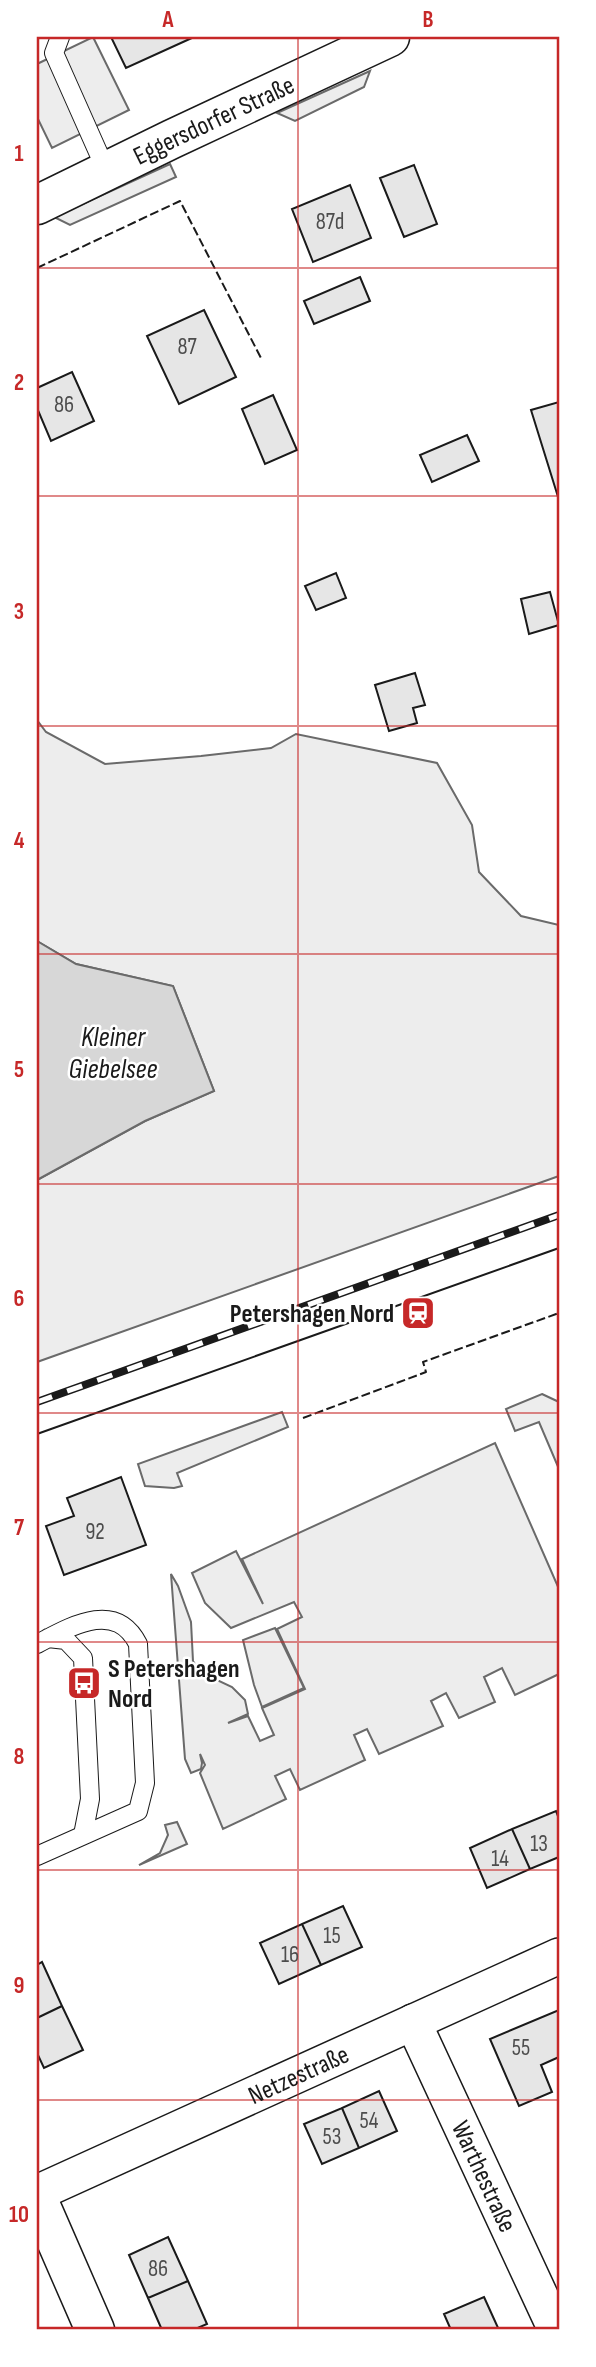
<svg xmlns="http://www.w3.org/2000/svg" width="596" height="2367" viewBox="0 0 596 2367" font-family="'Sofia Sans Condensed',sans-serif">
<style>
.built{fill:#ededed;stroke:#6a6a6a;stroke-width:2}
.water{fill:#d7d7d7;stroke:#6a6a6a;stroke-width:2}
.building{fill:#e6e6e6;stroke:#1a1a1a;stroke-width:2}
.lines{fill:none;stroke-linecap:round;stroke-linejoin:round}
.lane-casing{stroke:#1a1a1a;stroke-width:20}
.street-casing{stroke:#1a1a1a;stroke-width:38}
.secondary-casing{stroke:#1a1a1a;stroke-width:41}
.lane{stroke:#fff;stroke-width:18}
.street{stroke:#fff;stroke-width:35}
.secondary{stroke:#fff;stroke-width:38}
.tram{stroke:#1a1a1a;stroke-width:2}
.rail-casing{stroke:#1a1a1a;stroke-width:8}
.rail{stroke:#fff;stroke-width:5;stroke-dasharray:16;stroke-linecap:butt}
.fence{stroke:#1a1a1a;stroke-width:2;stroke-dasharray:9 3.5;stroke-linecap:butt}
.grid{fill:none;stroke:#c62828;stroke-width:2;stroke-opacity:0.55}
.labels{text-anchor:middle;stroke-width:5;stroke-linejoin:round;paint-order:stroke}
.number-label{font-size:23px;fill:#4d4d4d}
.street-label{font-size:26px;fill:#1a1a1a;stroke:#fff}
.poi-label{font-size:26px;font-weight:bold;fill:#1a1a1a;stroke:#fff;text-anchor:end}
.water-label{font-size:28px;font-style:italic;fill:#1a1a1a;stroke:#fff}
.neatline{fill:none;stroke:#c62828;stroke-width:2.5}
.grid-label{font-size:23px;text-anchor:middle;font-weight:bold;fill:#c62828}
</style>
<rect width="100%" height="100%" fill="#fff"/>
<path class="built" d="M93,37L129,110L52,148L37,117V64Z
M370,71L364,87L295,121L277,113Z
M170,164L176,177L70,225L54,217Z
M37,720L46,732L105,764L201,756L271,748L296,734L437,763L472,825L479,872L521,916L559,925V1176L37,1362V1180L145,1121L214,1091L173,986L76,964L37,941Z
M542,1394L559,1402V1469L539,1422L515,1431L506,1409Z
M282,1412L288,1427L177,1473L182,1486L174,1488L145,1486L138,1464Z
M495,1443L559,1589V1674L515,1695L502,1668L484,1677L495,1702L459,1718L446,1693L431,1701L443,1726L379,1754L367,1729L354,1735L365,1760L300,1790L290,1769L275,1776L286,1799L223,1829L200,1773L205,1765L200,1754L202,1763L201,1769L191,1773L185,1759L171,1574L178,1586L191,1622L193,1661L200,1672L232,1687L245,1700L248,1714L228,1723L248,1716L260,1741L274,1735L262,1708L305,1689L277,1629L302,1617L294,1602L231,1628L205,1603L192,1573L236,1551L263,1604L242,1559Z
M275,1628L304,1688L262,1707L254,1685L243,1640Z
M177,1822L187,1844L139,1865L160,1853L168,1835L165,1825Z"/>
<path class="water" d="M37,941L76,964L173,986L214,1091L145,1121L37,1180Z"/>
<path class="building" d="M111,37H194L126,68Z
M414,165L437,224L404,237L380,178Z
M350,185L371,238L313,262L292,209Z
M360,277L370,301L314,324L304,301Z
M204,310L236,377L179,404L147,336Z
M72,372L94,421L51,441L37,408V388Z
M273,395L297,450L265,464L242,409Z
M559,402V500L531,410Z
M467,435L479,461L432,482L420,455Z
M336,573L346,598L316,610L305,586Z
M550,592L559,625L529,634L521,599Z
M415,673L425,705L413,708L417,723L389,731L375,685Z
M121,1477L146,1545L64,1575L46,1526L74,1516L67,1498Z
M556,1811L559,1819V1857L530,1869L512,1829Z
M512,1829L530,1869L487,1888L470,1848Z
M343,1906L362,1947L321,1965L302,1924Z
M302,1924L321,1965L279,1984L260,1943Z
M42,1962L62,2006L37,2018V1965Z
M62,2006L83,2050L44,2068L37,2053V2018Z
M559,2010V2057L541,2065L552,2092L519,2106L490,2039Z
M379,2091L397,2131L359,2148L342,2108Z
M342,2108L359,2148L322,2164L304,2124Z
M168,2237L188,2281L148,2298L129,2255Z
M188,2281L207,2324L193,2330H162L148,2298Z
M484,2297L499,2330H451L444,2314Z"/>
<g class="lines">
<g class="lane-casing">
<path id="lane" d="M60,37L54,53L106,170
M48,1638L66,1640L83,1658L90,1799L83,1835
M37,1644C70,1627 115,1599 138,1644L145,1783L138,1811L37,1856"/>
</g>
<g class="street-casing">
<g id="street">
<path id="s1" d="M413,2022L556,2330"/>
<path id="s2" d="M37,2193L559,1956"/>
</g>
</g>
<g class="secondary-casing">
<g id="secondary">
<path id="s3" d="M37,205L172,139L390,37"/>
<path d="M37,2197L95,2330"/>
</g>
</g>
<use href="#lane" class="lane"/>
<use href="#street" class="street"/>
<use href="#secondary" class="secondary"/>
<path class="tram" d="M37,1434L559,1248"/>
<g class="rail-casing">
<path id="rail" d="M37,1402L559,1215"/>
</g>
<use href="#rail" class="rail"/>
<path class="fence" d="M37,268L180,201L262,360
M303,1418L426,1372L423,1362L559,1313"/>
</g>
<path class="grid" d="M298,37V2330M37,268H559M37,496H559M37,726H559M37,954H559M37,1184H559M37,1413H559M37,1642H559M37,1870H559M37,2100H559"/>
<defs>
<g id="station-square" transform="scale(1.75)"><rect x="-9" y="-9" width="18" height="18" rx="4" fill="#c62828" stroke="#fff"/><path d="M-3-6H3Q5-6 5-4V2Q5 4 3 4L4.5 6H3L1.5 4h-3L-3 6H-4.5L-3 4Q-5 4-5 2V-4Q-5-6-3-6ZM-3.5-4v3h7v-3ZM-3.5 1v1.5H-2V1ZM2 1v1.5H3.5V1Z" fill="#fff"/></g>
<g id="bus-square" transform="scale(1.75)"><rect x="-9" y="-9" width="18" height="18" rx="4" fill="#c62828" stroke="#fff"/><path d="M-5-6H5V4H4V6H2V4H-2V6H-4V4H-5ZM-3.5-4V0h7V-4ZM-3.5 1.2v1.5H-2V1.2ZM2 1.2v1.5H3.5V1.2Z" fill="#fff"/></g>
</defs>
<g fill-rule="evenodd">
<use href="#station-square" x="418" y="1313"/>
<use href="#bus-square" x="84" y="1683"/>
</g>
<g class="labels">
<g class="number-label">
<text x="330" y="229">87d</text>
<text x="187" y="354">87</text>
<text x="64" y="412">86</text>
<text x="95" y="1539">92</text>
<text x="539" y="1851">13</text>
<text x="500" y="1866">14</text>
<text x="332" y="1943">15</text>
<text x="290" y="1962">16</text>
<text x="521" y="2055">55</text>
<text x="369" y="2128">54</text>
<text x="332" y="2144">53</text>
<text x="158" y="2276">86</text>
</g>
<g class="street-label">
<text dy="9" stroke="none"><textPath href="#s3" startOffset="196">Eggersdorfer Straße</textPath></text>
<text dy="9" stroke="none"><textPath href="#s2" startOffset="287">Netzestraße</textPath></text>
<text dy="9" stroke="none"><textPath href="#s1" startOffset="170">Warthestraße</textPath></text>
</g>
<g class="poi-label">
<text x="394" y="1322">Petershagen Nord</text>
<text x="108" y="1677" text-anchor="start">S Petershagen<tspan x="108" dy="30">Nord</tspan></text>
</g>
<g class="water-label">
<text x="113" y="1046">Kleiner<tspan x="113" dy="32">Giebelsee</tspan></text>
</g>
</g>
<rect width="596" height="2367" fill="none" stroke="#ffffff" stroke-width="77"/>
<rect x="38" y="38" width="520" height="2290" class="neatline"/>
<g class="grid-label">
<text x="168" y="27">A</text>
<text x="428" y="27">B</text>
<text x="19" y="161">1</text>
<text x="19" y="390">2</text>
<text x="19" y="619">3</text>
<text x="19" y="848">4</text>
<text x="19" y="1077">5</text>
<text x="19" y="1306">6</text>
<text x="19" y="1535">7</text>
<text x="19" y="1764">8</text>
<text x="19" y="1993">9</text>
<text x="19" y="2222">10</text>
</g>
</svg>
